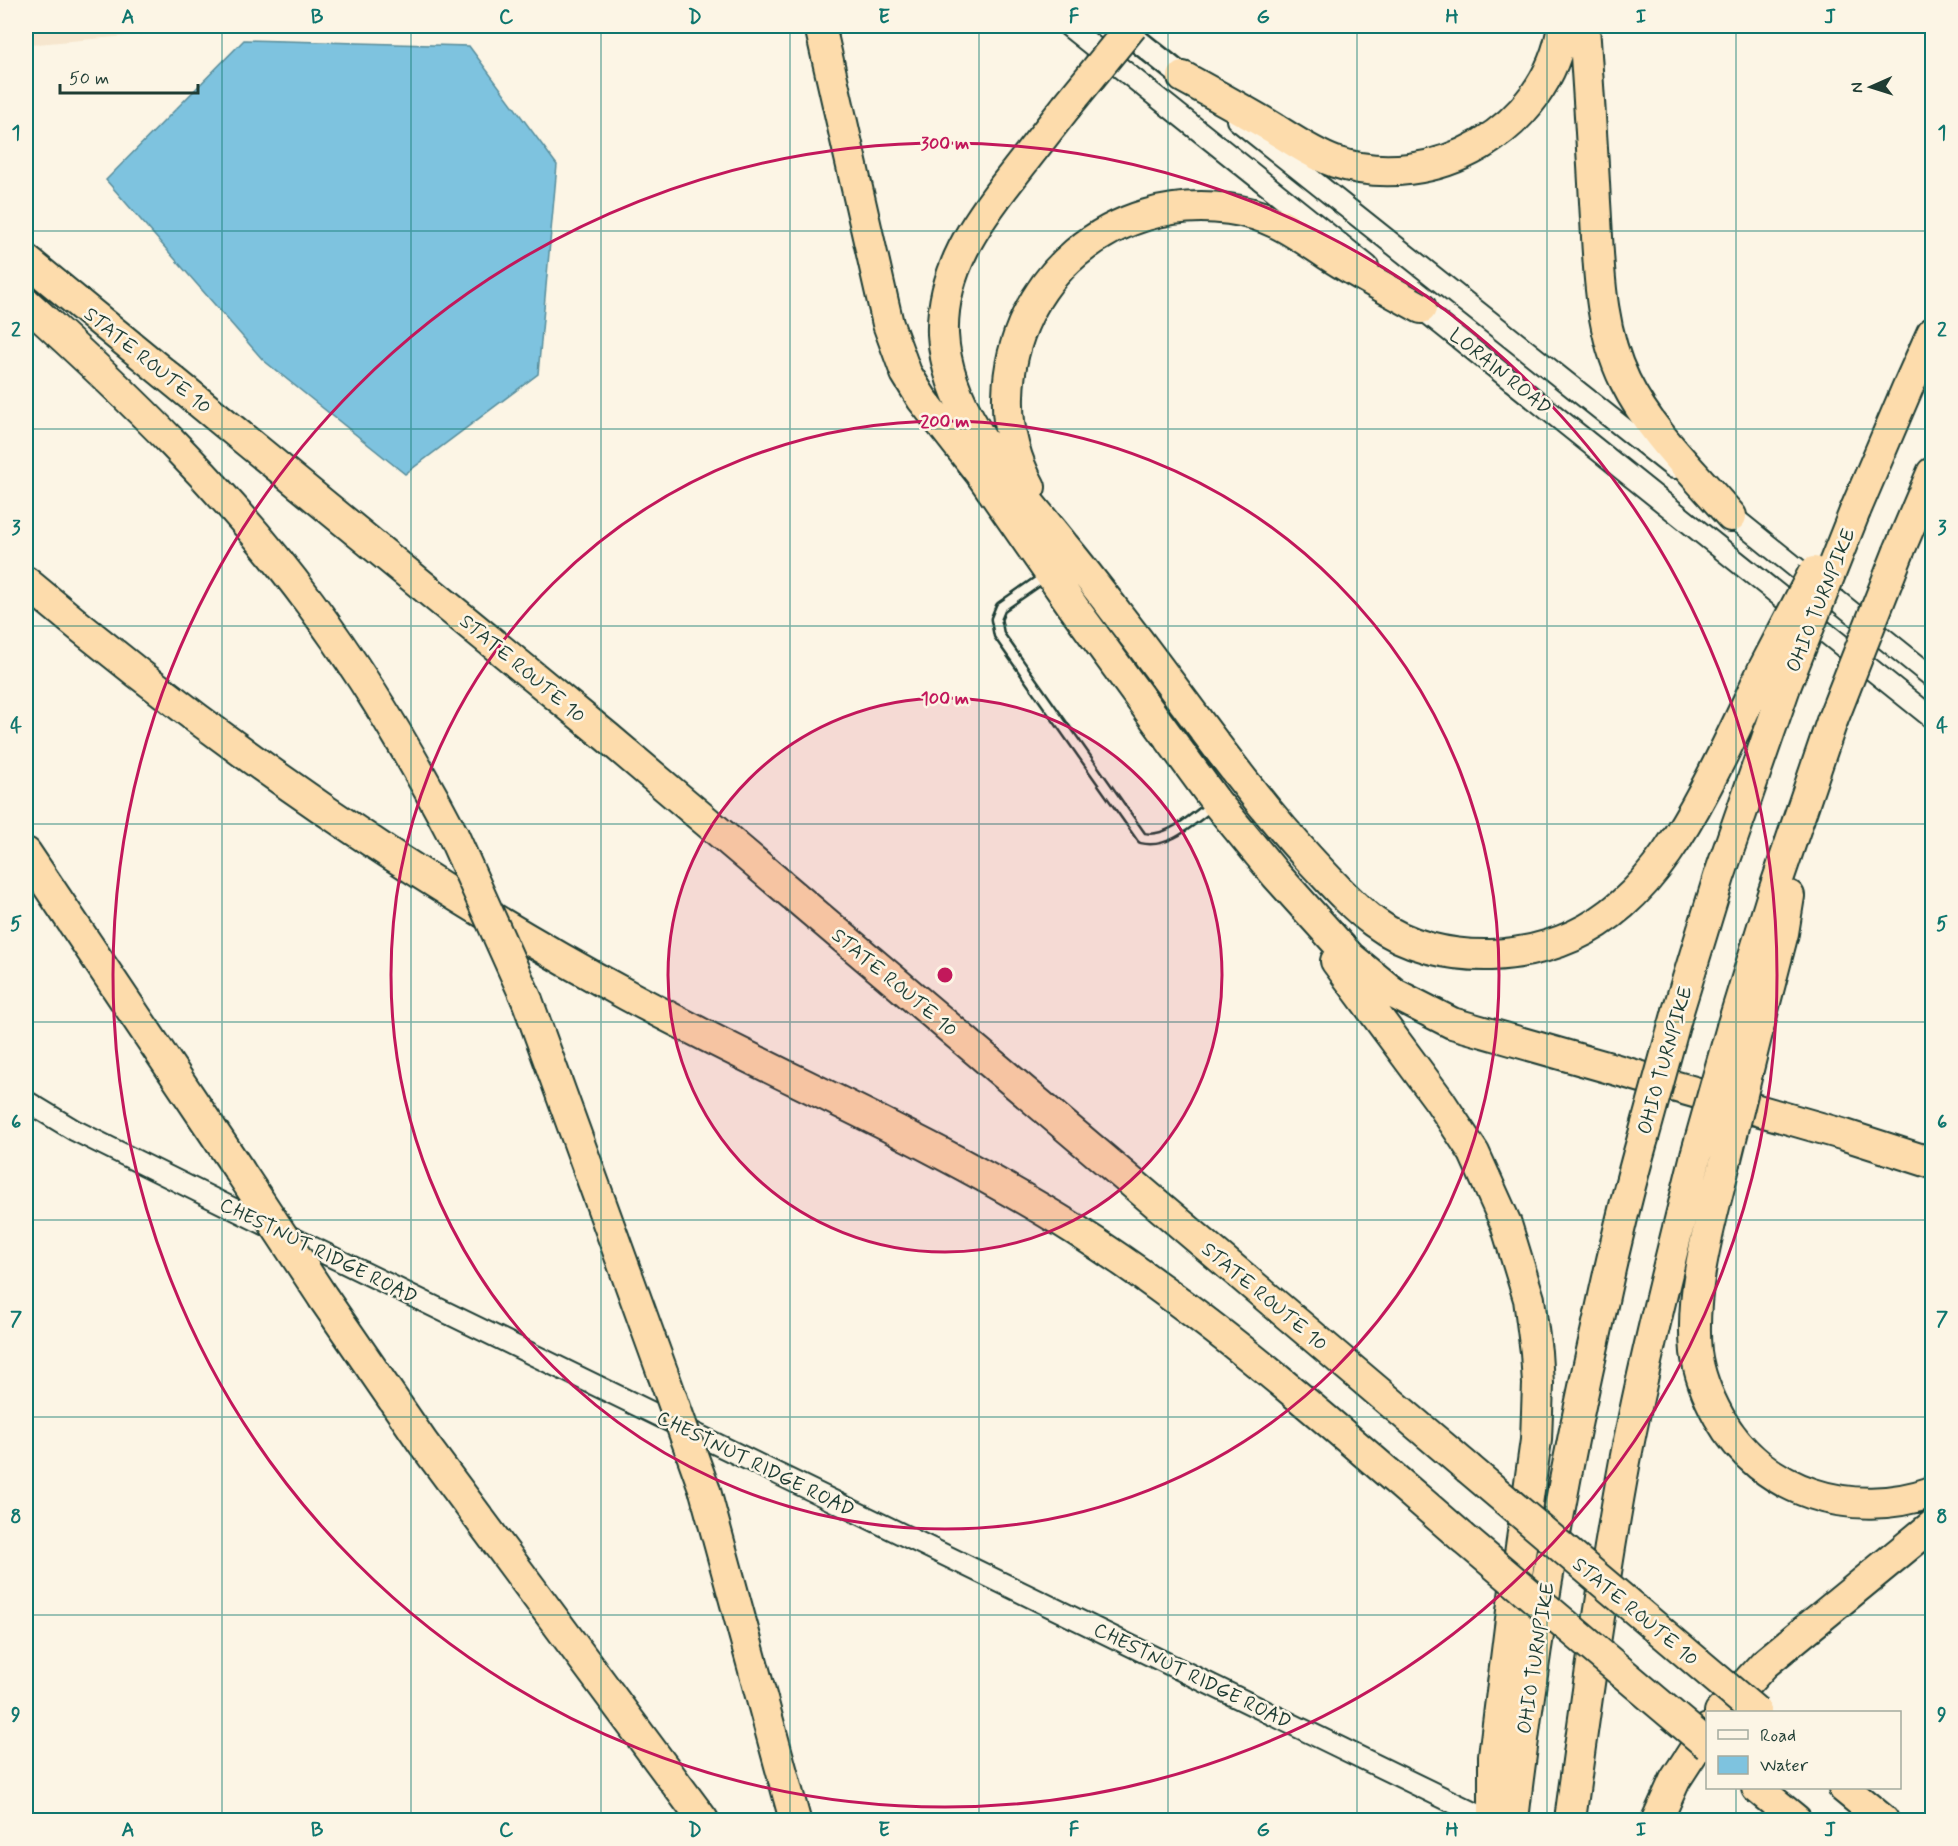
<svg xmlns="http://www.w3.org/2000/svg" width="1958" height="1846" viewBox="0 0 1958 1846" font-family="Mynerve,sans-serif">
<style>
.built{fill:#f6e6ce}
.water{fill:#7ec3df;stroke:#588d9b;stroke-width:1.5}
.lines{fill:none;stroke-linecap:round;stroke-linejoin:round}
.service-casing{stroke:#1f3d34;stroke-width:13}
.tertiary-casing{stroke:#1f3d34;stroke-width:24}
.secondary-casing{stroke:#1f3d34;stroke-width:27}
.motorway-casing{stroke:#1f3d34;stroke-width:34}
.service{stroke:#fcf5e5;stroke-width:8}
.tertiary{stroke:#fcf5e5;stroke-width:20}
.secondary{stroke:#fcf5e5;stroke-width:22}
.motorway{stroke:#fddcac;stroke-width:30}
.motorway-bridge-casing{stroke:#1f3d34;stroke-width:34;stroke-linecap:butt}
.motorway-bridge{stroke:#fddcac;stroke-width:30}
.grid{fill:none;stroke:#0f766e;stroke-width:1.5;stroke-opacity:0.55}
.ring{fill:none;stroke:#c2185b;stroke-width:3}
.labels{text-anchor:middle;stroke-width:5;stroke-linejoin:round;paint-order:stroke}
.street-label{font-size:20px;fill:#1f3d34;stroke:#fcf5e5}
.centre{fill:#c2185b;stroke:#fcf5e5;stroke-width:3}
.ring-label{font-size:18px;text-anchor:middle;font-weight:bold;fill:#c2185b;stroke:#fcf5e5;stroke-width:5;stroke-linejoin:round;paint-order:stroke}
.neatline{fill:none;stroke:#0f766e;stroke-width:2}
.grid-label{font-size:20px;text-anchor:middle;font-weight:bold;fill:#0f766e}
</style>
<rect width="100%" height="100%" fill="#fcf5e5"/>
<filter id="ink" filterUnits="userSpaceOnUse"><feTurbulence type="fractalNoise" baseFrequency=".0167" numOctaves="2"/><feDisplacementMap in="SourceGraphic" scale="12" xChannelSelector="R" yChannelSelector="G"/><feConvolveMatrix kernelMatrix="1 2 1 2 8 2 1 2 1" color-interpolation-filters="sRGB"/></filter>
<g filter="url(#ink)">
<path class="built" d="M26,26H238L26,45Z"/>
<path class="water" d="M244,40L469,46L557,165L538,374L405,474L263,360L106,180Z"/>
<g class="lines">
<g class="service-casing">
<path id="service" d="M1047,575L1001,607L996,619L999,635L1142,838C1168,844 1191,820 1212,805"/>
</g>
<g class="tertiary-casing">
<path id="tertiary" d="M1068,26L1368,266
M1237,120L1674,468
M1412,301L1932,718
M1722,508L1932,677
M26,1101L74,1130L250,1217L1489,1820"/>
</g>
<g class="secondary-casing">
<path id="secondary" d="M1119,26L1183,77"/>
</g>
<g class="motorway-casing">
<path id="motorway" d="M820,26L888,324L906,373L922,399L980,473L1074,608L1216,802L1276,875L1350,957L1395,994L1452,1023L1845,1135L1932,1163
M1584,26C1588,84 1592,143 1595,202C1599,262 1598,326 1625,381C1650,432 1694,473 1731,516
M1183,77C1214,94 1245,111 1275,129C1294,141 1313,154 1335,162C1433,194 1547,130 1563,26
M1066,107C1048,130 1031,152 1013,175C976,222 941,271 943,334C947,416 1016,485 1064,546C1089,576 1112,607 1136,638C1193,713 1248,793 1313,863C1332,883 1351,905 1374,922C1407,947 1451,956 1491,955C1603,950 1657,880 1705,789C1726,750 1744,710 1763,670
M26,260L607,737L1468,1468
M26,303C128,395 228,492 310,603C364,676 411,754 453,835
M1030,487C1015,460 1007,428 1008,396C1011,279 1113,193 1229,209C1273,215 1295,233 1330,256C1359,275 1391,291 1421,308
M1855,511L1907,389L1932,333
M1899,551L1932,473
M26,582C213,740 411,878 627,995C775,1075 931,1139 1074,1229C1214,1318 1337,1429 1462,1537
M26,853L239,1170
M1336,961L1439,1100L1474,1153L1506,1224L1529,1299L1536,1352L1538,1384L1536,1440L1512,1611L1494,1756V1820
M527,1000L663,1374
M1678,1011L1719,877L1785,687
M1732,1027L1772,897L1832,721
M1757,1033L1783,933L1789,896
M1725,1163C1710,1224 1690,1289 1696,1352C1699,1375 1708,1397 1719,1417C1762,1493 1852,1520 1932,1492
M324,1299L423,1443L703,1820
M705,1491L795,1820
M1720,1712L1764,1664L1932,1526
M1757,1788L1796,1820
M1844,1788L1883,1820
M1513,1820C1532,1652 1561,1485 1599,1319C1612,1258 1626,1198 1643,1138
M1570,1820C1586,1700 1603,1580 1625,1461C1645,1358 1671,1257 1696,1155
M1657,1820L1675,1780L1708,1729"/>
</g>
<use href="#service" class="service"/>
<use href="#tertiary" class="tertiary"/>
<use href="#secondary" class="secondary"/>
<use href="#motorway" class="motorway"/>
<g class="motorway-bridge-casing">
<path id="motorway-bridge" d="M1066,107L1132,26
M1763,670L1814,572
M1785,687L1855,511
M1832,721L1899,551
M453,835L527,1000
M1643,1138L1678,1011
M1696,1155L1732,1027
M1725,1163L1757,1033
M239,1170L324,1299
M663,1374L705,1491
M1468,1468L1756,1712
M1462,1537L1708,1745"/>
</g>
<use href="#motorway-bridge" class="motorway-bridge"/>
</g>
</g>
<path class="grid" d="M222,26V1820M411,26V1820M601,26V1820M790,26V1820M979,26V1820M1168,26V1820M1357,26V1820M1547,26V1820M1736,26V1712M26,231H1932M26,429H1932M26,626H1932M26,824H1932M26,1022H1932M26,1220H1932M26,1417H1932M26,1615H1932M1736,1788V1820"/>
<circle cx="945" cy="975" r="277" fill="#c2185b" fill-opacity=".12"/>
<g class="ring">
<circle cx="945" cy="975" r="277"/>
<circle cx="945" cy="975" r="554"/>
<circle cx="945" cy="975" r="832"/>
</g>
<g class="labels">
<g class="street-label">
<text transform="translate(148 360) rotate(39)" y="7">STATE ROUTE 10</text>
<text transform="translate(1501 371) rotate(39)" y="7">LORAIN ROAD</text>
<text transform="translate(1820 600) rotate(-68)" y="7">OHIO TURNPIKE</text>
<text transform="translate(523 668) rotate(40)" y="7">STATE ROUTE 10</text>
<text transform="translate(895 982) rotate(40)" y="7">STATE ROUTE 10</text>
<text transform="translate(1664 1060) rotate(-74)" y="7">OHIO TURNPIKE</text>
<text transform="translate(319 1250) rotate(26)" y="7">CHESTNUT RIDGE ROAD</text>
<text transform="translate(1265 1296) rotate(40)" y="7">STATE ROUTE 10</text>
<text transform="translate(756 1463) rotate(26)" y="7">CHESTNUT RIDGE ROAD</text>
<text transform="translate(1636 1611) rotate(40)" y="7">STATE ROUTE 10</text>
<text transform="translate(1535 1658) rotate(-81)" y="7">OHIO TURNPIKE</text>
<text transform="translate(1193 1675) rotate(26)" y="7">CHESTNUT RIDGE ROAD</text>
</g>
</g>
<circle cx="945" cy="975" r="9" class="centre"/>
<g class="ring-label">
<text x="945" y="149">300 m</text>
<text x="945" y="427">200 m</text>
<text x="945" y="704">100 m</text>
</g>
<rect width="1958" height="1846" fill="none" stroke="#fcf5e5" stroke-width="66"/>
<rect x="1706" y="1711" width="195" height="78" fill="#fcf5e5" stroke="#a4ab9e" stroke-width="1.5"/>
<rect x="1718" y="1730" width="30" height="9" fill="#fcf5e5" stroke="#a4ab9e" stroke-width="1.5"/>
<text x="1760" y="1741" font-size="18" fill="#1f3d34">Road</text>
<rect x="1718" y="1756" width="30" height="18" fill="#7ec3df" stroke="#a4ab9e" stroke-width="1.5"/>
<text x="1760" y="1771" font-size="18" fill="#1f3d34">Water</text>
<g transform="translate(1871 87) rotate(267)" stroke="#fcf5e5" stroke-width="4.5" paint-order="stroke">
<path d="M0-4.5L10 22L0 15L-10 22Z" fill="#1f3d34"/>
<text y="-9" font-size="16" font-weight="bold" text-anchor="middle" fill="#1f3d34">N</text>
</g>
<path d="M60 84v9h138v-9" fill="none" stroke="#1f3d34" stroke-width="3"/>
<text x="69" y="84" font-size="18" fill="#1f3d34" stroke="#fcf5e5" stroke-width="4.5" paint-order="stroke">50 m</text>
<rect x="33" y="33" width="1892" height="1780" class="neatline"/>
<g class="grid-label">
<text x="128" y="23">A</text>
<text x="317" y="23">B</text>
<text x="506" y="23">C</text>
<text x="695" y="23">D</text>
<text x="884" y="23">E</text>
<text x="1074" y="23">F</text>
<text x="1263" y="23">G</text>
<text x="1452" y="23">H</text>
<text x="1641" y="23">I</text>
<text x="1830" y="23">J</text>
<text x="16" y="139">1</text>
<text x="1942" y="139">1</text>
<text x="16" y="336">2</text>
<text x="1942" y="336">2</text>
<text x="16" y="534">3</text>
<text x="1942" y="534">3</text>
<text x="16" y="732">4</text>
<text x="1942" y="732">4</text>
<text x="16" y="930">5</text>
<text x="1942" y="930">5</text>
<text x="16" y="1128">6</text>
<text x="1942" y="1128">6</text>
<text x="16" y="1325">7</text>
<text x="1942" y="1325">7</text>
<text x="16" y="1523">8</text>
<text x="1942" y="1523">8</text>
<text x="16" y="1721">9</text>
<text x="1942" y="1721">9</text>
<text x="128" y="1836">A</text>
<text x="317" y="1836">B</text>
<text x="506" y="1836">C</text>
<text x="695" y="1836">D</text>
<text x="884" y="1836">E</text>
<text x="1074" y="1836">F</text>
<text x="1263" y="1836">G</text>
<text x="1452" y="1836">H</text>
<text x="1641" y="1836">I</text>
<text x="1830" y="1836">J</text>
</g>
</svg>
